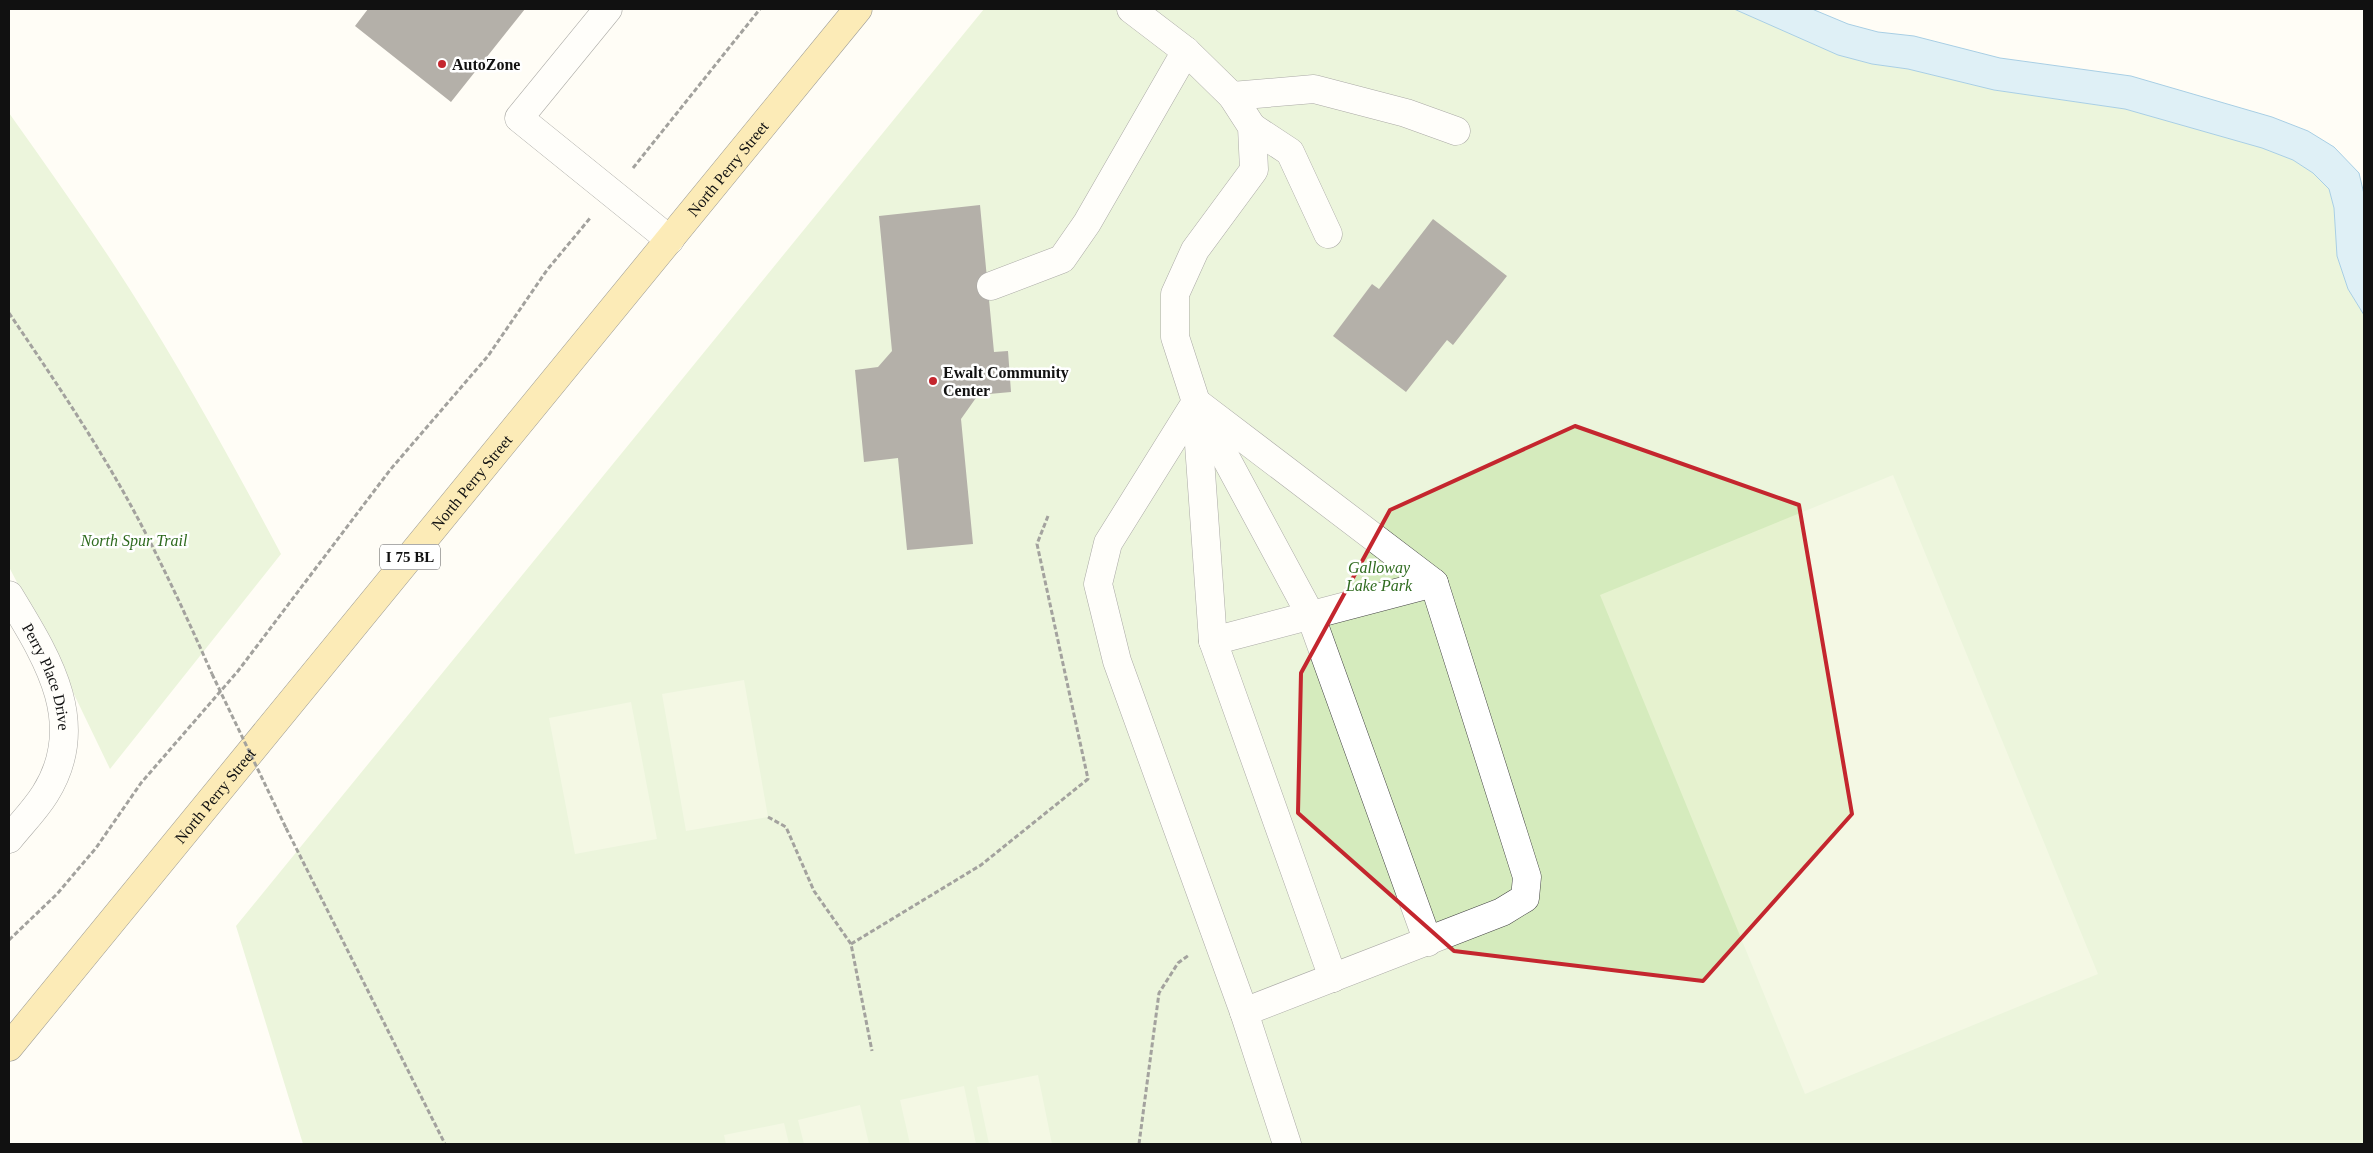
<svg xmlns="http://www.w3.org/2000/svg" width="2373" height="1153" viewBox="0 0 2373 1153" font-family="Georgia,serif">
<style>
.green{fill:#d5ebbd}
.pitch{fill:#e6f2cf}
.water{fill:#b9e0f7;stroke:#3f96cf}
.building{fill:#5a524d}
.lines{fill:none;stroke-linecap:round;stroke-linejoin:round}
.minor-casing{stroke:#444;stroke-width:29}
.major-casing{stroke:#222;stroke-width:29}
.path{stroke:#333;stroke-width:3;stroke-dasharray:5 2.5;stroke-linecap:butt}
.minor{stroke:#fff;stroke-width:28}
.major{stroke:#f9d66b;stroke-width:28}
.path-bridge{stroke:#333;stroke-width:3;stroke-dasharray:5 2.5;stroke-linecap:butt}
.marked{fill:none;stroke:#c4262e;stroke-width:4;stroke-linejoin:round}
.poi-dot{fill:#c4262e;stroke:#fff;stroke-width:2}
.labels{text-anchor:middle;stroke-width:5;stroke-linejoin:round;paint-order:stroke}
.shield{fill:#fff;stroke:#585858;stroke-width:1}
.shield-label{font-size:15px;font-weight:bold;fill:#111}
.poi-label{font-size:16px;font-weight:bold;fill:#111;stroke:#fff;text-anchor:start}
.street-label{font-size:16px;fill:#111;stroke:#fff}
.park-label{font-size:16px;font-style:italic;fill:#2f6b1f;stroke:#fff}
</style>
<rect width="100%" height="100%" fill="#fffdf5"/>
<path class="green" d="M984,9H1734L1838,55L1872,64L1908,69L1994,90L2125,109L2262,148L2293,160L2313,173L2329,189L2334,208L2338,256L2348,289L2364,315V1144H303L236,926Z
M9,113C50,171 91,228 129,288C184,374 233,464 281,554L110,769L57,659L9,567Z"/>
<path class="pitch" d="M1893,475L2098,974L1805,1094L1600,595Z
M744,680L768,817L686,831L662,694Z
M631,702L657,839L575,854L549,718Z
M1038,1075L1052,1144H989L977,1087Z
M964,1086L976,1144H910L900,1100Z
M860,1105L869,1144H804L798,1120Z
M784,1123L789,1144H726L724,1135Z"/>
<path class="water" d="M1734,9H1812L1848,24L1878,32L1914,36L2000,58L2131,76L2272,117L2308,131L2334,147L2359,173L2364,194V315L2348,289L2337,256L2334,208L2329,189L2313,173L2293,160L2262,148L2125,109L1994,90L1908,69L1872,64L1838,55Z"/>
<path class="building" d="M368,9H525L451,102L355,26Z
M980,205L994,352L1008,351L1011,392L978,395L961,419L973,544L907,550L898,458L864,462L855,370L878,367L892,351L879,216Z
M1433,219L1507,276L1453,345L1447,340L1406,392L1333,336L1372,284L1379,289Z"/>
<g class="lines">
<g class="minor-casing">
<g id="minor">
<path d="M608,9L519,118L670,240"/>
<path d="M1131,9L1186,51L1232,96L1252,127L1254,170L1195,250L1175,294V337L1196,402L1108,543L1098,584L1117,661L1244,1012L1287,1144"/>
<path d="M1232,96L1314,89L1406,113L1456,131"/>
<path d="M1252,127L1290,152L1328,234"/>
<path d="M991,286L1062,259L1087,223L1186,51"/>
<path d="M1196,402L1434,583L1527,877L1525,898L1502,912L1244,1012"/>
<path d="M1196,402L1213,641L1333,978"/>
<path d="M1200,410L1310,614L1428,942"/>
<path id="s1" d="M9,595C46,656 90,723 45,794C35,810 21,824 9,839"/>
<path d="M1213,641L1434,583"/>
</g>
</g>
<g class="major-casing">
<g id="major">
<path id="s2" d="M9,1047L858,9"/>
</g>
</g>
<path class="path" d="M633,168L760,9
M9,313C49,372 89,431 124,493C157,552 185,613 212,674
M768,817L786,827L814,891L851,944L872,1051
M286,828L445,1144
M9,940L57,894L96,848L141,783L238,671L390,470L488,356L547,270L591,217
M851,944L981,865L1088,779L1037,544L1048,516
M1139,1144L1159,993L1178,963L1189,955"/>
<use href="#minor" class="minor"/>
<use href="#major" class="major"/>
<path class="path-bridge" d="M212,674L286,828"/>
</g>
<path d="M0 0H2373V1153H0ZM1575,426L1799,505L1852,814L1703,981L1454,951L1298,813L1301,673L1390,510Z" fill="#fffdf5" fill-opacity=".55" fill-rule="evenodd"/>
<path class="marked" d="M1575,426L1799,505L1852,814L1703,981L1454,951L1298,813L1301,673L1390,510Z"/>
<g class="poi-dot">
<circle cx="442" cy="64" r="5"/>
<circle cx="933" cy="381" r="5"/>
</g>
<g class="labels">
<rect class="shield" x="380" y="544.5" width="60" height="25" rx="4"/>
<g class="shield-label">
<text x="410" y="562">I 75 BL</text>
</g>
<g class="poi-label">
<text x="452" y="70">AutoZone</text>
<text x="943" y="378">Ewalt Community<tspan x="943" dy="18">Center</tspan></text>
</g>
<g class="street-label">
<text dy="6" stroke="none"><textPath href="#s2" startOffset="1135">North Perry Street</textPath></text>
<text dy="6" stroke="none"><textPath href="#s2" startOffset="730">North Perry Street</textPath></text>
<text dy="6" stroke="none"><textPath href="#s1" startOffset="91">Perry Place Drive</textPath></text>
<text dy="6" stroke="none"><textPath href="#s2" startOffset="325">North Perry Street</textPath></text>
</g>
<g class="park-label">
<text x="134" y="546">North Spur Trail</text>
<text x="1379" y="573">Galloway<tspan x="1379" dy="18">Lake Park</tspan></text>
</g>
</g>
<rect width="2373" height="1153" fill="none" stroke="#111111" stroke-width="20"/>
</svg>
